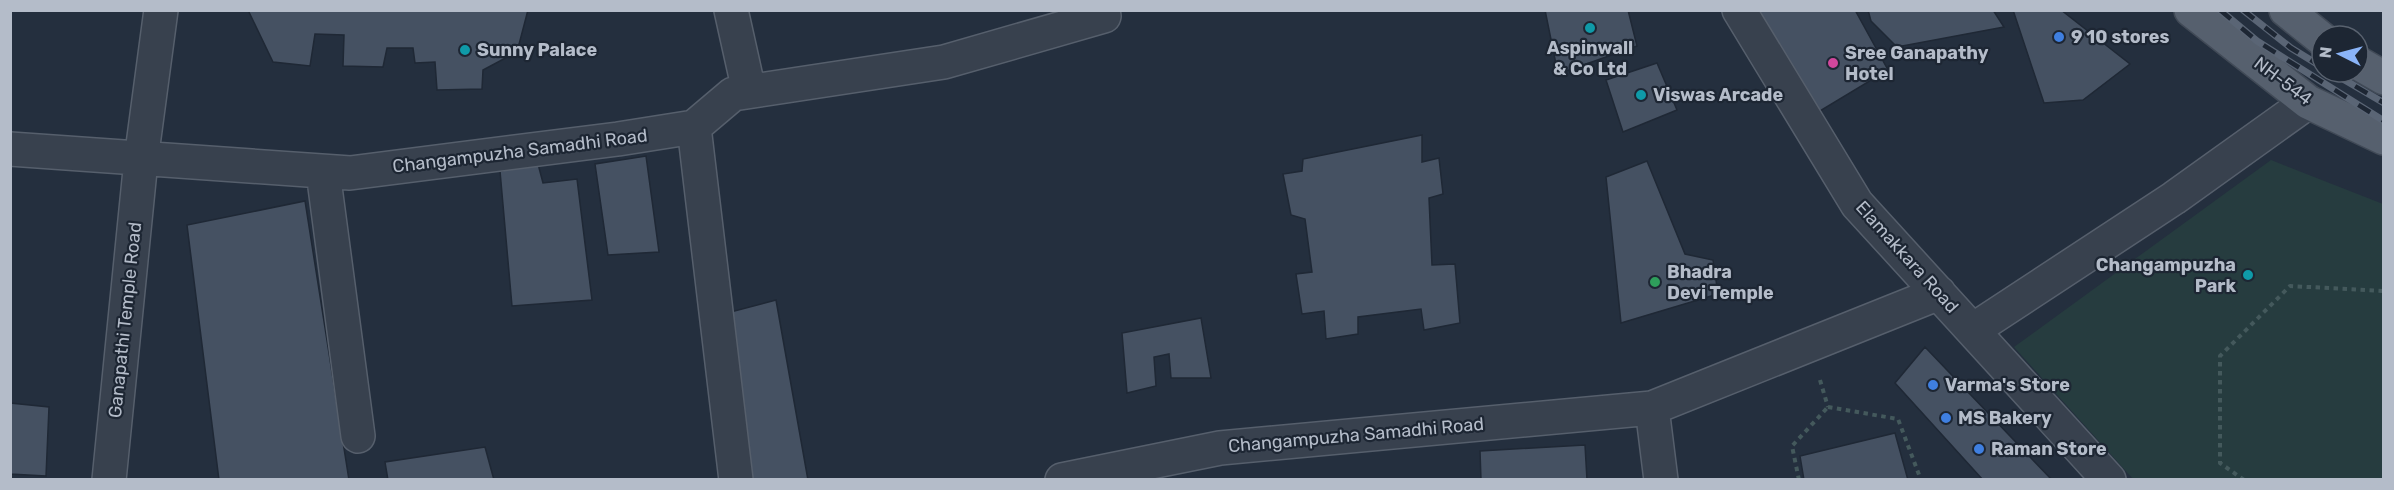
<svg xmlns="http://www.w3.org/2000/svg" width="2394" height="490" viewBox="0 0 2394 490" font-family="Rubik,sans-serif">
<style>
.green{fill:#263c3f}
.building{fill:#455162;stroke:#1f2835;stroke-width:1.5}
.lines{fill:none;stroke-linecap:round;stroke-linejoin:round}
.minor-casing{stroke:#565f6c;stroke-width:36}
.major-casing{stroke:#414a57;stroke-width:36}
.path{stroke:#44595c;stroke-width:4;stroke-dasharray:4.5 4.5;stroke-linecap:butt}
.minor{stroke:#38414e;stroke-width:33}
.major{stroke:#56606e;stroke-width:33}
.rail-casing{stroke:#5a6575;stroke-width:7}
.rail{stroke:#1d2633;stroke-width:4.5;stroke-dasharray:14;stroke-linecap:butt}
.culture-dot{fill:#0f9aa8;stroke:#1d2633;stroke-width:2}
.shop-dot{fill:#3f7fe0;stroke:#1d2633;stroke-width:2}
.hotel-dot{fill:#d1479c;stroke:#1d2633;stroke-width:2}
.leisure-dot{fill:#2e9e5b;stroke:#1d2633;stroke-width:2}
.labels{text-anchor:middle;stroke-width:4.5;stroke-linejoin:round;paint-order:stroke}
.poi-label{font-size:18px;font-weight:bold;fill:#b4bcc9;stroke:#1d2633;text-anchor:start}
.street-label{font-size:18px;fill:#b4bcc9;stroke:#1d2633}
</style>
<rect width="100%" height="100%" fill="#242f3e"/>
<path class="green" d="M2271,160L2383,204V479H2133L2014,347Z"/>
<path class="building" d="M248,10H528L517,52L483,70L482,89L437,90L435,62L415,63L413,48H387L383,67L343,66L344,35L315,34L310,66L273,62Z
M1545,10H1628L1637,46L1558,74Z
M1754,10H1855L1888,70L1810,117Z
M1868,10H1993L2004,27L1897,47L1871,21Z
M2013,10H2061L2130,64L2083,100L2044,103Z
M1657,63L1677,110L1623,132L1606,80Z
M1422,135V162L1439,158L1443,194L1429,198L1432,265L1455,264L1460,323L1424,330L1421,309L1358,317V334L1326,339L1324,311L1302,314L1296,274L1312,272L1305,219L1291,215L1283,174L1302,171L1303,159Z
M646,156L659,252L608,255L595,164Z
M1647,161L1685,254L1713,260L1718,294L1621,323L1606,177Z
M538,164L543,183L577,179L592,300L512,306L500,171Z
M305,201L349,480H219L187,225Z
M776,300L808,480H744L723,314Z
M1201,318L1211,378H1171L1169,354L1154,357L1156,386L1127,393L1122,333Z
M1925,347L2052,480H1983L1895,383Z
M10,403L49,407L46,476L10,474Z
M1895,433L1908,480H1804L1800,456Z
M1585,445L1587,480H1481L1480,451Z
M485,447L494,480H388L385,462Z"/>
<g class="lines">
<g class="minor-casing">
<path id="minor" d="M731,10L749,91
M1739,10L1857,204L2109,480
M694,127L733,94L944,62L1104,16
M694,127L736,480
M10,149L350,173L618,139L694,127
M323,172L358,436
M1973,330L2174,198L2308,102
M109,480L141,160L161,10
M1062,480L1220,448L1652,408
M1661,480L1652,408L1939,293"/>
</g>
<g class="major-casing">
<path id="major" d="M2191,10L2308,102L2384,138
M2286,10L2322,39
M2358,63L2384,78"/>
</g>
<path class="path" d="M1820,380L1828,407
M1828,407L1898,419L1921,480
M1799,480L1792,446L1828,407
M2244,480L2220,463V356L2290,286L2384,291"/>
<use href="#minor" class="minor"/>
<use href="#major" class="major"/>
<g class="rail-casing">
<path id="rail" d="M2220,10L2257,41L2384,121
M2243,10L2291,48L2322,67
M2331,72L2384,103"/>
</g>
<use href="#rail" class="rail"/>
</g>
<g class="culture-dot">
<circle cx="1590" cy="28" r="6"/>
<circle cx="465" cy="50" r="6"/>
<circle cx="1641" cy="95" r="6"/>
<circle cx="2248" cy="275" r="6"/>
</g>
<g class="shop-dot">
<circle cx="2059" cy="37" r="6"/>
<circle cx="1933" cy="385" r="6"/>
<circle cx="1946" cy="418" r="6"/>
<circle cx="1979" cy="449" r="6"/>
</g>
<circle class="hotel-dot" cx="1833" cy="63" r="6"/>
<circle class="leisure-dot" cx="1655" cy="282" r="6"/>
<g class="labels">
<g class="poi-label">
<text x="2071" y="43">9 10 stores</text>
<text x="1590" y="54" text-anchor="middle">Aspinwall<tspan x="1590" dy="21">&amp; Co Ltd</tspan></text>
<text x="477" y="56">Sunny Palace</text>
<text x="1845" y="59">Sree Ganapathy<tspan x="1845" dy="21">Hotel</tspan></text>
<text x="1653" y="101">Viswas Arcade</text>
<text x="2236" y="271" text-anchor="end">Changampuzha<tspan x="2236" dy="21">Park</tspan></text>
<text x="1667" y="278">Bhadra<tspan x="1667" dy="21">Devi Temple</tspan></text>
<text x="1945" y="391">Varma's Store</text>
<text x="1958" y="424">MS Bakery</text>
<text x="1991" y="455">Raman Store</text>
</g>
<g class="street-label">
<text transform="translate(2283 81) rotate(37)" y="6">NH-544</text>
<text transform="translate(520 151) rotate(-7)" y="6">Changampuzha Samadhi Road</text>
<text transform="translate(1907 257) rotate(48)" y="6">Elamakkara Road</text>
<text transform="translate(125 320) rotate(-84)" y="6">Ganapathi Temple Road</text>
<text transform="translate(1356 435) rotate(-5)" y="6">Changampuzha Samadhi Road</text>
</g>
</g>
<rect width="2394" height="490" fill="none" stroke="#b4bcc9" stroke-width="24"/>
<g transform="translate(2340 54) rotate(276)"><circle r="28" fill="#1d2633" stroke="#59626f" stroke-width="1.5"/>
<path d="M0-4.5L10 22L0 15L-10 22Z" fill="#8ab4f8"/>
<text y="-9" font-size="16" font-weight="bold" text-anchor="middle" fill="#b4bcc9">N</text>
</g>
</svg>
